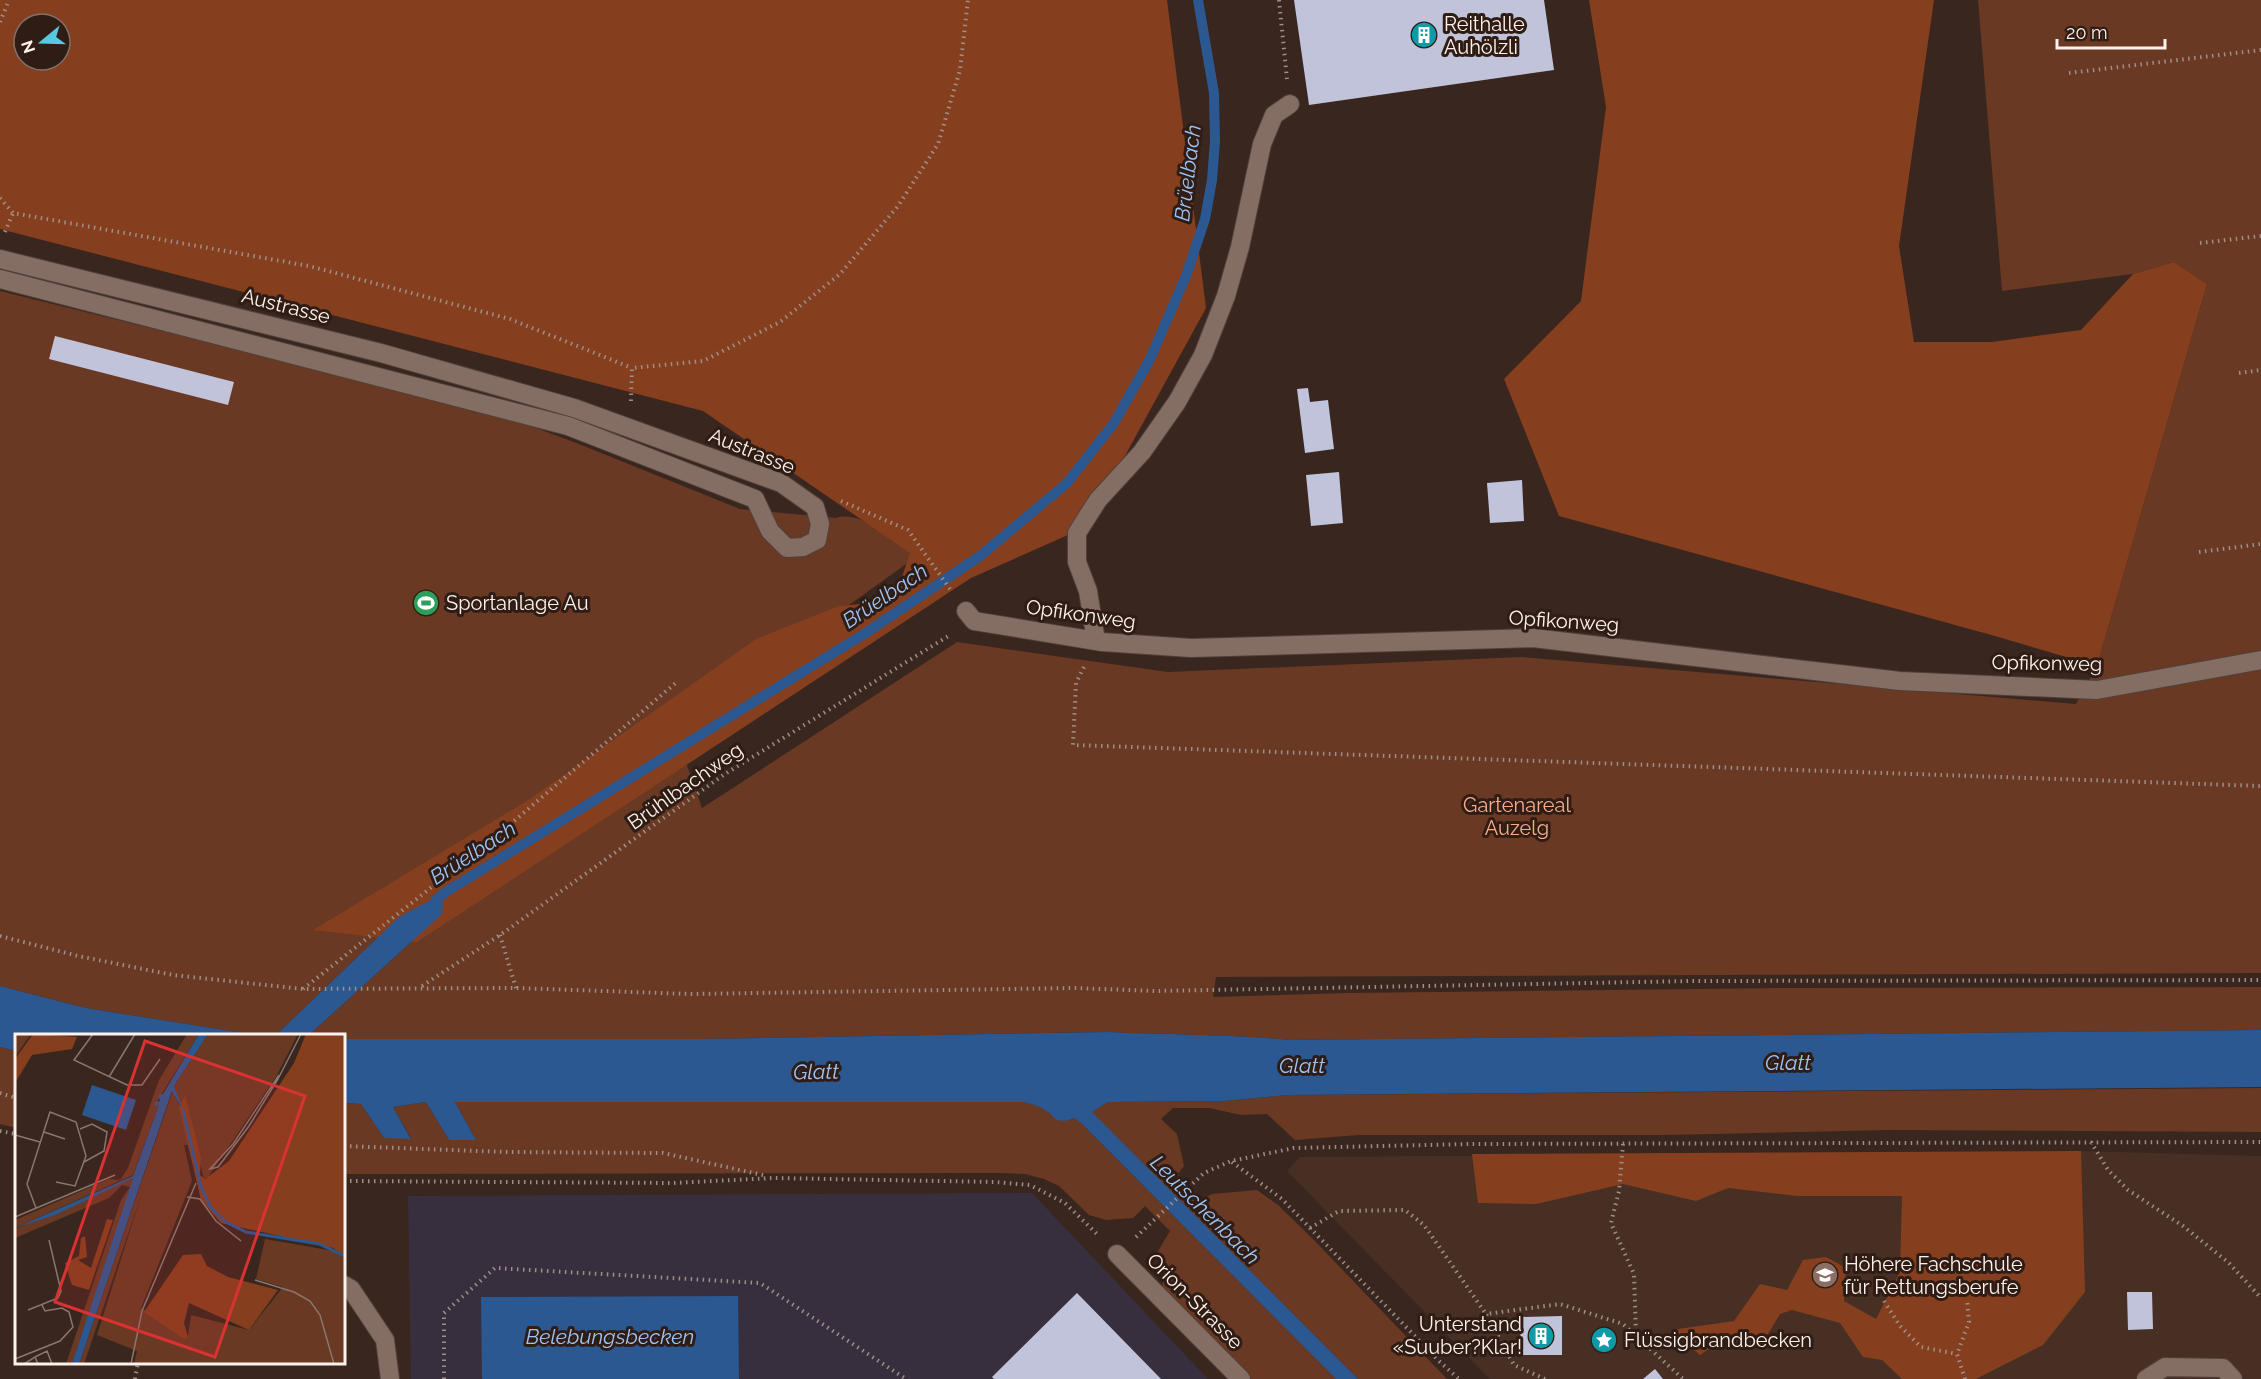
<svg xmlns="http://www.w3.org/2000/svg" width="2261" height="1379" viewBox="0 0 2261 1379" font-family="Raleway,sans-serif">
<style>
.industrial{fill:#382f3e}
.built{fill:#482f24}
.green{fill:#693924}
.forest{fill:#853f1e;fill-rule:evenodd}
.water{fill:#2b5891}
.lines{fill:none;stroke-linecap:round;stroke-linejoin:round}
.stream{stroke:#2b5891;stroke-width:10}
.building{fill:#c0c3da}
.service-casing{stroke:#51413a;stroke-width:20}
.minor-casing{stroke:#51413a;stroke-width:20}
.path{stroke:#9f8f88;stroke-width:4;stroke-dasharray:1.5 4.5;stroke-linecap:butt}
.service{stroke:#846e64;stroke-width:18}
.minor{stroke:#846e64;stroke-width:18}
.labels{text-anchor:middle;stroke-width:6;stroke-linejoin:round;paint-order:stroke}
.poi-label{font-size:20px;fill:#fff1ec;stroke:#2f1d15;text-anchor:start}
.street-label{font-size:20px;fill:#fff1ec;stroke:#2f1d15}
.park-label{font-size:20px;fill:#fdab87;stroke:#2f1d15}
.water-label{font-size:21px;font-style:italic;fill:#9dc4f5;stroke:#2f1d15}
.inset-river{fill:none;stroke:#2b5891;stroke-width:3}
.inset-road{fill:none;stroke:#887770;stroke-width:1.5}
.view{fill:#d83232;fill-opacity:0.15;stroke:#d83232;stroke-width:3}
.inset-edge{fill:none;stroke:#fff1ec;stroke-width:3}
</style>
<rect width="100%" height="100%" fill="#39261e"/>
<path class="industrial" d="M1032,1193L1208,1379H411L408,1196Z"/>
<path class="built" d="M2081,1151L2261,1156V1379H1490L1287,1171L1300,1157Z"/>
<path class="green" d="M1978,0H2261V973L1216,977L1213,997L1347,993L1780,988L2261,987V1030L1289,1040C1229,1034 1169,1035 1109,1032L700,1039L366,1040L344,1039V1036L309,1035L442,914L399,917L276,1035H256L86,1008L0,986V291L499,414L579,444L740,509L836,518C861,509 898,542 916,557L789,648L670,717L702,808L957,642L1168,672L1522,657L2076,704L2097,666L2207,284L2174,262L2133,274L2002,291Z
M0,1047L16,1051V1128L0,1124Z
M2261,1088V1132L1889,1130L1664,1135H1359L1295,1140L1267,1114L1241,1115L1209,1108H1173L1161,1119L1177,1134L1184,1166L1178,1174L1202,1199L1212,1194L1257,1190L1278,1205L1314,1240L1447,1379H1358L1091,1112L1108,1102L1225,1101L1287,1095Z
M426,1102L449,1140H476L455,1102H1024L1036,1105L1066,1121L1074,1118L1081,1123L1336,1379H1251L1164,1292L1157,1253L1170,1231L1145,1206L1133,1218L1106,1220L1089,1215L1059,1186L1044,1179L1025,1174L1003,1173L344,1174V1103L361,1104L384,1138H411L393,1107Z"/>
<path class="forest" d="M0,0H1167L1206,308L1086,527L971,578L417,942L313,930L530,799L756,639L839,606L894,601L910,553L703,411L0,229ZM24,24H60V60H24Z
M1589,0H1934L1899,246L1914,342H1992L2081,330L2133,274L2174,262L2207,284L2097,666L1995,636L1559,516L1504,379L1581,301L1606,107Z
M2081,1151L2085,1292L2043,1345L1976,1379H1902L1882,1360L1863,1357L1840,1323L1792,1310L1780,1314L1768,1334L1715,1345L1700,1355L1671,1330L1734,1321L1760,1284L1787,1290L1803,1260L1826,1257L1846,1268L1844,1301L1876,1319L1900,1272L1902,1196H1797L1728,1188L1696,1201L1623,1184L1536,1204L1478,1203L1472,1154Z"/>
<path class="water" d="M444,893L442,914L309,1035H276L399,917Z
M0,986L86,1008L256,1035L16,1036V1051L0,1047Z
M2261,1030V1087L1287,1095L1225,1101L1108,1102L1092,1112L1358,1379H1336L1081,1123L1074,1118L1066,1121L1056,1120C1048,1109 1036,1105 1024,1102H455L476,1140H449L426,1102L393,1107L411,1139L384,1138L361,1104L344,1103V1039H700L1109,1032C1169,1035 1229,1034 1289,1040Z
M738,1296L739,1379H482L481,1297Z"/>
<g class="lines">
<path class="stream" d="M435,901L444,893L864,634L980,556L1067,483L1114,423L1150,359L1186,276L1205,219L1212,180L1215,141L1214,93L1198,0"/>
</g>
<path class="building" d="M1294,0H1544L1554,70L1309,105Z
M55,336L234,382L228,405L49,359Z
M1308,388L1310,402L1328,400L1334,449L1305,453L1297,389Z
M1339,472L1343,523L1311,526L1306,475Z
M1522,480L1524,521L1490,523L1487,483Z
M2127,1292H2152L2153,1329L2128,1330Z
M1077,1293L1161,1379H994L992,1377Z
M1562,1316V1355H1521L1520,1317Z
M1613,1338V1346L1601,1347V1339Z
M1655,1369L1663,1379H1643Z"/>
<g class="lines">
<g class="service-casing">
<path id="service" d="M966,611L974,621L1102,642L1191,648L1533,638L1900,681L2097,690L2261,660
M1096,641L1088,591L1077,562V533L1098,500L1142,452L1177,402L1203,355L1226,296L1240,247L1262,144L1274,115L1290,104
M1117,1254L1241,1379
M344,1285L351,1289L385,1340L390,1379
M2146,1379L2165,1367L2223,1368L2233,1379"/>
</g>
<g class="minor-casing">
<path id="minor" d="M0,259L381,353L574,408L781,483L815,507L820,524L817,540L803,547L787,548L770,531L755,499L568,426L0,279"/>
</g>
<path class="path" d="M1279,0L1287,79
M0,22L9,0
M2069,73L2261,50
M0,198L13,213L309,266L510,319L632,368
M5,232L13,213
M2200,243L2261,236
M2239,373L2261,370
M631,401L632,368L703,361L780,322L840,274L898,206L938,144L960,70L968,0
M841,501L908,530L950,589
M2199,552L2261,544
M1084,667L1076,683L1073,745L2261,786
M500,935L516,988
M0,936L78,956L173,975L303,989L516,988L691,994L1075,988L1156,991L1693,981L2261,980
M422,986L500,935L725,774L950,635
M303,989L500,833L678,681
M0,1093L16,1098
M0,1131L16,1134
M2091,1142L2108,1170L2128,1190L2183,1226L2229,1263L2261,1298
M1623,1144L1619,1191L1611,1223L1634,1274L1636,1335
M344,1146L505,1152L663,1153L767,1176
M1232,1162L1282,1199L1439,1361L1459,1379
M344,1181L673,1183L773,1178L995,1182L1030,1185L1065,1203L1098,1235
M1310,1228L1339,1211L1405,1210L1424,1225L1486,1314
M1136,1237L1204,1173L1231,1161L1294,1148L1470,1144L2261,1142
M1884,1301L1900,1326L1921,1347L1957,1354
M135,1379L138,1362
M444,1379V1313L495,1268L760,1283L906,1379
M1545,1379L1514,1365L1486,1314L1560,1304L1623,1324L1683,1379
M1965,1379L1957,1354L1969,1322L1967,1299"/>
<use href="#service" class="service"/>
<use href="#minor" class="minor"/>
</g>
<defs>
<g id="building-disc" transform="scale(1.35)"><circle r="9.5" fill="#0f9aa8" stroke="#2f1d15"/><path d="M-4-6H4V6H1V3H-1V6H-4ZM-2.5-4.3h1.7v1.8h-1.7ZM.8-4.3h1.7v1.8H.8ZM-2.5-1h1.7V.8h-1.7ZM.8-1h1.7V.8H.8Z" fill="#fff"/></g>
<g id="stadium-disc" transform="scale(1.35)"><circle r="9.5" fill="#2e9e5b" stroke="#2f1d15"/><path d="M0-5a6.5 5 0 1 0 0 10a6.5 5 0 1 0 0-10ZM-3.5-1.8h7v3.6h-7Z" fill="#fff"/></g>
<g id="school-disc" transform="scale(1.35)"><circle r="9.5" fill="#8d6e63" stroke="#2f1d15"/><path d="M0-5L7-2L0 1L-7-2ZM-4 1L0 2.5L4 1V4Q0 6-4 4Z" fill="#fff"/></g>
<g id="sight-disc" transform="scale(1.35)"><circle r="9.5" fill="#0f9aa8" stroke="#2f1d15"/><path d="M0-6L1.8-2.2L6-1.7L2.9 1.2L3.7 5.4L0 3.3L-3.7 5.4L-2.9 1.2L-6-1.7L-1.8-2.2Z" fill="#fff"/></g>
</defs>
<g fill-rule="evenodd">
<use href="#building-disc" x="1424" y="35"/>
<use href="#stadium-disc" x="426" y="603"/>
<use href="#school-disc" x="1825" y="1275"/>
<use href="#building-disc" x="1541" y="1336"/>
<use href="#sight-disc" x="1604" y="1340"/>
</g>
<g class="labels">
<g class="poi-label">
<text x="1444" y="31">Reithalle<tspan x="1444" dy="23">Auhölzli</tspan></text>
<text x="446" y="610">Sportanlage Au</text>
<text x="1844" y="1271">Höhere Fachschule<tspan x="1844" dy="23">für Rettungsberufe</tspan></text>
<text x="1522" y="1331" text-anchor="end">Unterstand<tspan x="1522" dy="23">«Suuber?Klar!</tspan></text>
<text x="1624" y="1347">Flüssigbrandbecken</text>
</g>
<g class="street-label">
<text transform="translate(286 306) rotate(14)" y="7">Austrasse</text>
<text transform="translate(752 451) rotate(22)" y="7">Austrasse</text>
<text transform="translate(1081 614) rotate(8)" y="7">Opfikonweg</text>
<text transform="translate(1564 621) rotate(4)" y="7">Opfikonweg</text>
<text transform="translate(2047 663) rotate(1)" y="7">Opfikonweg</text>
<text transform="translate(685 786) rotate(-35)" y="7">Brühlbachweg</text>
<text transform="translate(1195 1301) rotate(45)" y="7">Orion-Strasse</text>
</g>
<g class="park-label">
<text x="1517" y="812">Gartenareal<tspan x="1517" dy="23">Auzelg</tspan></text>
</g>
<g class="water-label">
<text transform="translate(1188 173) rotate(-83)" y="7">Brüelbach</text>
<text transform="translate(885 596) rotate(-34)" y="7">Brüelbach</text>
<text transform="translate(473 853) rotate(-33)" y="7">Brüelbach</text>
<text x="1788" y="1070">Glatt</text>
<text x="1302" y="1073">Glatt</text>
<text transform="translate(816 1072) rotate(-1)" y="7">Glatt</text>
<text transform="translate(1205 1210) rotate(45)" y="7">Leutschenbach</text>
<text x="610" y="1344">Belebungsbecken</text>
</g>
</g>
<g transform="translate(15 1034)">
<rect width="330" height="330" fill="#39261e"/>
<path d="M0,0H16L0,23ZM172,0H184L140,71H144L118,141L0,194V186L94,145L105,146L113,134L144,46ZM193,0H283L261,43L193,143L189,145L180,111H169L177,147L126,274L173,302L176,281L234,296L268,253L241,245L250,205L319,217L330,223V330H119L122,317L82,301L126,162L69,330H64L158,56L166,76L159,52ZM118,144L112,167L57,330H51L106,166L115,153L107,151L94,164L0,204V195Z" fill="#693924"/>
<path d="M18,0L62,3L57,15L17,21L0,49V25ZM291,0H330V223L318,214L206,189L186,166L164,73L170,61L186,124L185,141L190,145L214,127L279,29ZM92,185L98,186L74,256L57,251L50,229L64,222L66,204L70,202L72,223L63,226L76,234ZM186,220L192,232L213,243L263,256L234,296L174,269L169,289L173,303L169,305L129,278L168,221Z" fill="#853f1e"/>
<path d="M184,0H193L159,52L169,78L157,57L64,330H57L118,144L40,181L0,194L118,142L144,71L139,72L140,68L145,67L143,61L148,60ZM77,51L121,66L111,96L67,81Z" fill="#2b5891"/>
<path class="inset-river" d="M168,76L186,153L196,174L211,188L231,198L304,210L330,222"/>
<path class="inset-road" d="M78,0L59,26L112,51H127L145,25M264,41L218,110L195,135L203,133L234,92L263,45L286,0M94,43L120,0M65,95L77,90L92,98L89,117L69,128M29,98L50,105M0,101L25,108M172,163L185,165L201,187L226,207M21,174L12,150L35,78L61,88L71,122L60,152L41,148M0,183L100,141M240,246L279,258L295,267L305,281L319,330M13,276L43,264L46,257L34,206M20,323L32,317L37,330M0,325L45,307L58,293L54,278L47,274L30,277L27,271M9,330L20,323L23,330M116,330L127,277L181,149"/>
<path class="view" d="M130,7L290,62L200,323L40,268Z"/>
<rect width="330" height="330" class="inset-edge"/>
</g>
<g transform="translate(42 42) rotate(251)"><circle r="28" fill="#2f1d15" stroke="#82726b" stroke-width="1.5"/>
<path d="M0-4.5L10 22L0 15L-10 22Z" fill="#56c9e0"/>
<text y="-9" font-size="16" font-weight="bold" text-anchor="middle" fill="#fff1ec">N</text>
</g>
<path d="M2057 39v9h108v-9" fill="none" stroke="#fff1ec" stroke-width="3"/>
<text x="2066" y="39" font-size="18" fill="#fff1ec" stroke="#2f1d15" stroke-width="4.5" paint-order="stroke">20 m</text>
</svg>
